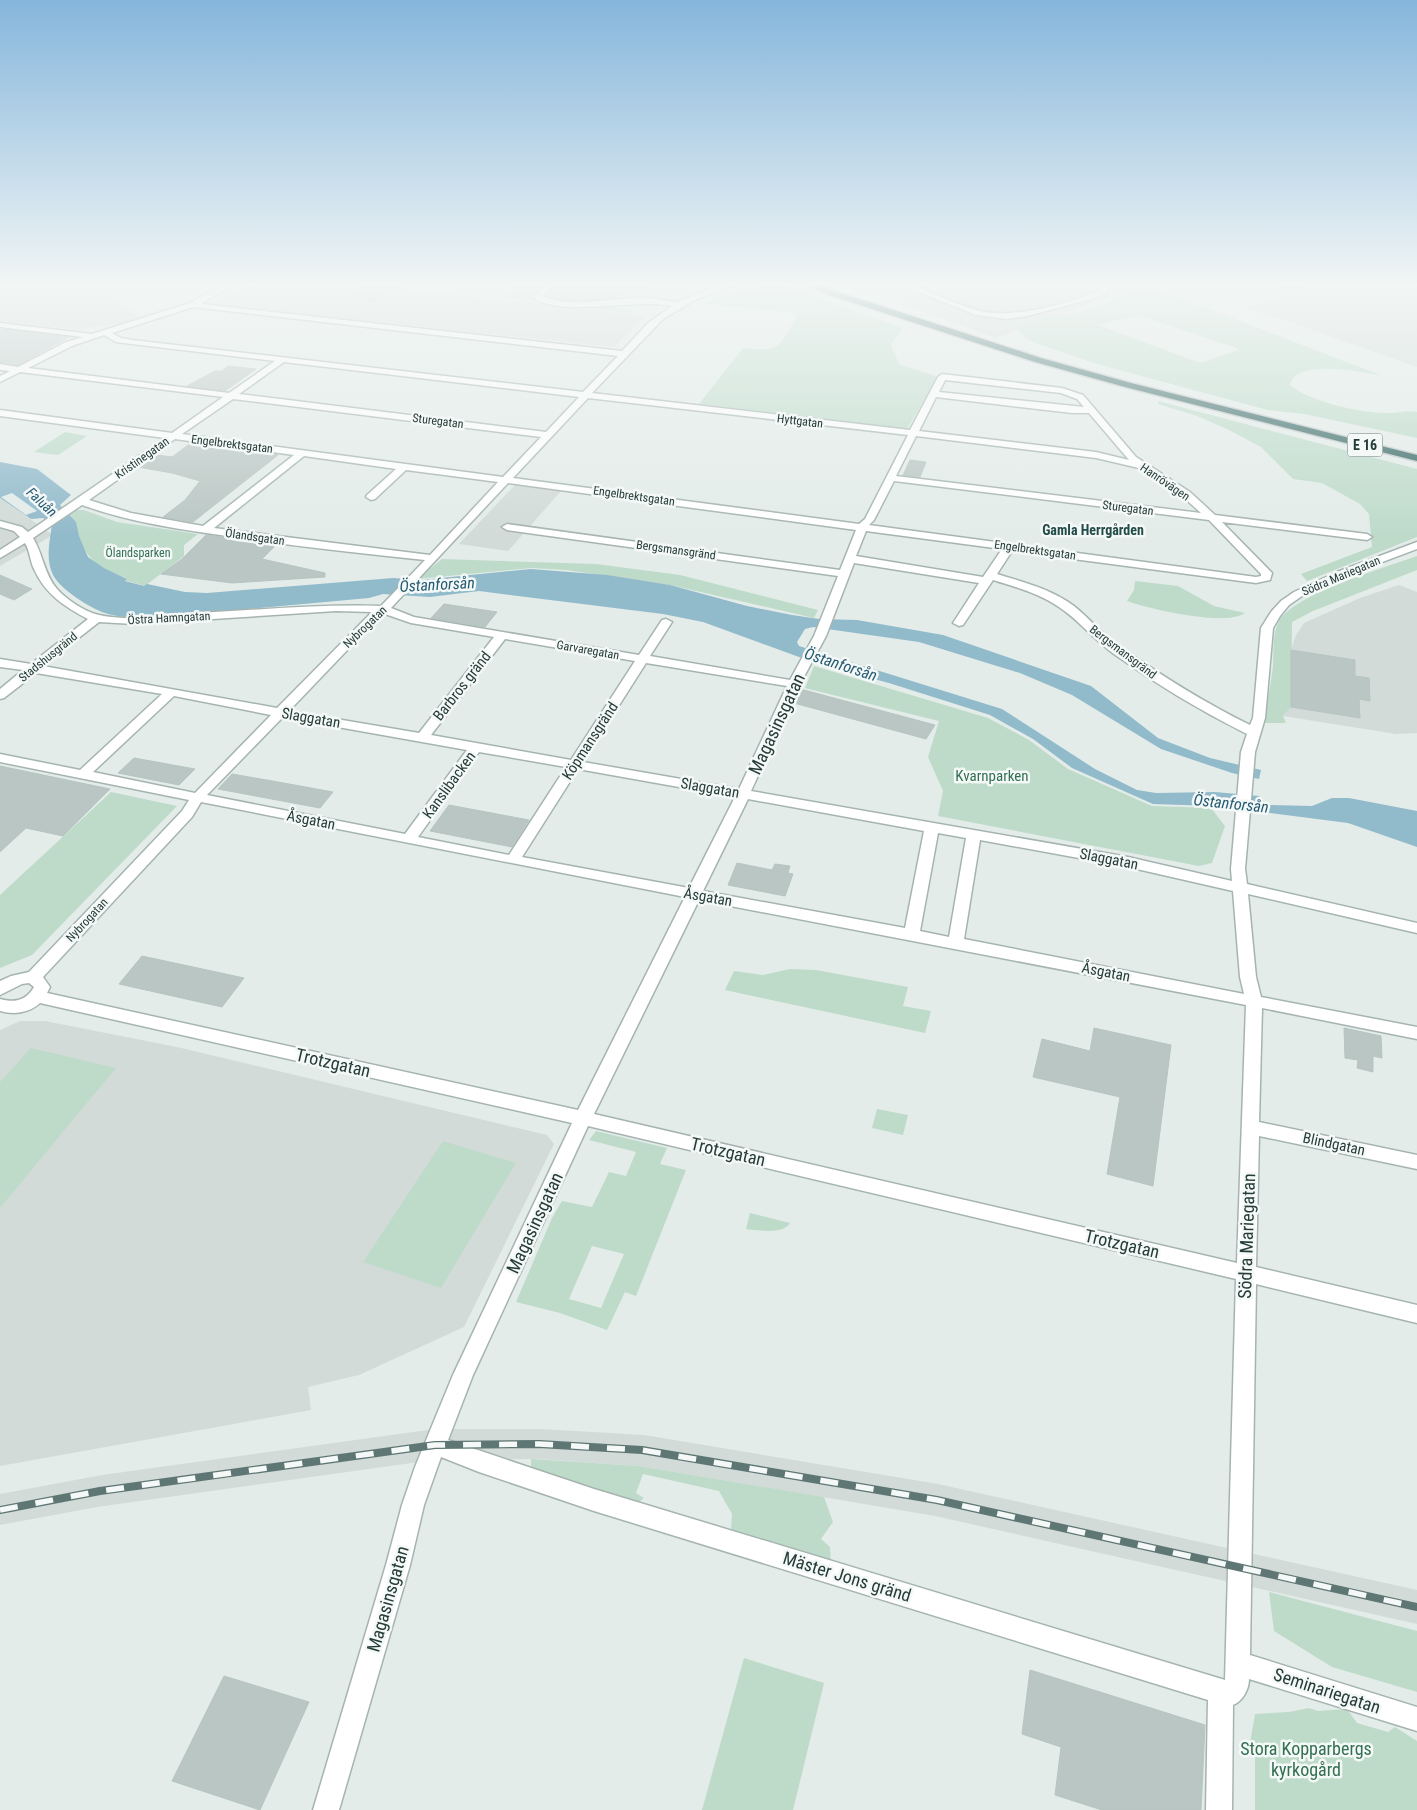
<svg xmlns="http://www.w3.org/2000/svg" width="1417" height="1810" viewBox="0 0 1417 1810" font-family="'Roboto Condensed',sans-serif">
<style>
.built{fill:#d2dbd8}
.green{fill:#bedbca;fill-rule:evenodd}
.water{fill:#91bacb}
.pier{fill:#e3ece9}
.building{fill:#b9c6c3;stroke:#b6c5c1}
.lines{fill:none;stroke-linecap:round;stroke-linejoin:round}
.minor-casing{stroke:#a6b4b1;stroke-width:3}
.highway-casing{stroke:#c2c8c8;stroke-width:3}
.minor{fill:#fff;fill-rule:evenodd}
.highway{fill:#336562;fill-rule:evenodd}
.rail-casing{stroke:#5f7774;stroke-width:8}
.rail{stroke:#f4f8f7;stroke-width:5.5;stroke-dasharray:18;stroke-linecap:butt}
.labels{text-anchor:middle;stroke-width:5;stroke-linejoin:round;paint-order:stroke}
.far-street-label{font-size:12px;fill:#253c39;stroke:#f4f8f7}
.far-park-label{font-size:12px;fill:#336f53;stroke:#f4f8f7}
.shield{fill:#f4f8f7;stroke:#637472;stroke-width:1}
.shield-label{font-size:14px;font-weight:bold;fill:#253c39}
.far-water-label{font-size:14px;font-style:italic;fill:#245a72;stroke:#f4f8f7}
.far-neighbourhood-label{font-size:14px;font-weight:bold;fill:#224c48;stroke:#f4f8f7}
.street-label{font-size:15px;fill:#253c39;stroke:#f4f8f7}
.park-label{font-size:15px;fill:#336f53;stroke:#f4f8f7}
.water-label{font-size:16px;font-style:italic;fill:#245a72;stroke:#f4f8f7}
.near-street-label{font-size:18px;fill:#253c39;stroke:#f4f8f7}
.near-park-label{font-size:18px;fill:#336f53;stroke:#f4f8f7}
</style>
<rect width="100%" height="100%" fill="#e3ece9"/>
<path class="built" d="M0,282H121L118,288V301L137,315L136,320L118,324L76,329L0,321Z
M279,282H381L399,284L400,288L645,316L614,347L210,304L244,284L271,287Z
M840,282H1126L1112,296L996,338Z
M1366,282H1417V367L1247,307L1280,298L1289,289L1367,283Z
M515,485L561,491L508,551L459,544Z
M0,498L53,535L0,566Z
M1399,585L1417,592V733L1396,734L1283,716L1291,707V650L1296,635L1304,623L1360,598Z
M20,1021H45L177,1047L547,1135L554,1144L464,1327L359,1375L308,1387L311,1410L0,1466V1030Z
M435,1429H541L644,1435L938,1484L1417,1590V1624L935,1516L639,1466L537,1459L433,1460L97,1507L0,1525V1494L102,1475Z"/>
<path class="green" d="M513,282H617L648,287L646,290L606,301L580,302L583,306L604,305L637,311L626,313L503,297L515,290L510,284Z
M1258,282H1361V284L1284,289L1268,285L1253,284Z
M775,284L783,285L902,328L891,345L899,364L938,377L907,429L699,404L743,348C780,352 778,348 797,317L792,312L703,303L737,291Z
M1139,290H1152L1178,297L1380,375C1361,372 1295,358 1290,385C1310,402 1364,414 1390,413C1400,413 1407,410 1417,412V438L1304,414L1268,410L1097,364L1035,343L1026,338L1016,328C1038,315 1064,316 1088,310C1107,306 1121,295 1139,290ZM1139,315L1239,349V350L1200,363L1098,325Z
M1158,401L1417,469V537L1307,581L1301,574L1372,547L1369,514L1360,504L1322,483L1293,479L1261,447L1229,430L1197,416L1158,404Z
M65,432L87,436L58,455L34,452Z
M74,510H84L117,522L198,534L184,545V556L145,586L124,580L126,578C101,567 90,565 80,539C75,528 77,523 69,514Z
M1417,556V570L1313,611L1292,622L1291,707L1283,716L1286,723H1265C1266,704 1271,686 1273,666C1274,651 1272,635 1279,621C1294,594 1387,567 1417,556Z
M442,559L596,564L680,575L818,610L814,618L670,585L566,570L531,568L417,579Z
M1135,581L1178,586L1214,606L1245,613C1226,627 1149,609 1127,601L1134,590Z
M814,666L988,718L1029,740L1068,769L1152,806L1211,808L1225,826L1212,863L1199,866L938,816L943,791L928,757L939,721L805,688Z
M111,792L177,806L32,955L0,968V895Z
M790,969L816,970L908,987L903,1006L931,1011L925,1033L725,990L734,971L763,975Z
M31,1048L116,1068L0,1208V1082Z
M877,1109L908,1115L903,1135L872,1128Z
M596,1131L667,1148L660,1164L686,1170L636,1296L625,1292L607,1330L560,1313L516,1302L552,1218L562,1201L592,1207L609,1172L626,1176L636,1152L589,1140ZM592,1246L624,1254L601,1308L569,1299Z
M443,1141L516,1163L441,1288L363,1262Z
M750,1213L790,1223C783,1235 758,1230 746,1229Z
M531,1459L639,1466L824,1497L833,1522L821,1539L830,1547L831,1567L731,1530L732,1514L719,1491L643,1474L636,1493L644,1498L628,1511L531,1471Z
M1269,1592L1417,1631V1692L1332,1667L1274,1631Z
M744,1658L824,1683L793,1810H702Z
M1309,1708L1318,1711L1347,1709L1357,1723L1388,1732L1395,1727L1417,1741V1810H1255V1750L1249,1749L1255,1714L1289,1712Z"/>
<path class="water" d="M0,462L37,469L71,495L60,505L76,522L79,536L88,557L104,568L127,579L125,581L144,586L147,584L185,592L207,593L393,578L421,580L531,569L607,575L670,585L747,606L792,615L819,619L857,620L943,635L1091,686L1158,738L1210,758L1261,770L1259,779L1232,773L1161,749L1072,695L1020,673L919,642L813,627L805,629L797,642L799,646L1002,709L1095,769L1137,790L1156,793L1215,792L1259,796L1267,805L1312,806L1332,798H1349L1417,811V847L1348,823L1215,806L1153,804L1072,768L1033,739L990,715L889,683L821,665L703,622L663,614L479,591L430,597L383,594L369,598C314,603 258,608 203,613C174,615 132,622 105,613C90,608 61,590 53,575C45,558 50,541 52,524L43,518L31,519L0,498Z"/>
<path class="pier" d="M12,493L37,511L26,515L1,497Z"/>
<path class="building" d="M372,282H402L375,301L348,298Z
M3,329L69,337L18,365L0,362V331Z
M228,366L256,369L225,391L187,386L215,371H222Z
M191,443L236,449L278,455L193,522L163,517L185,500L200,481L172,473L138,467L156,455L172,457Z
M910,460L926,462L920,477L903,475Z
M206,535L276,545L262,559L325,573V577L232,583L161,574L182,559Z
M0,575L32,589L14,600L0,594Z
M444,604L497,612L485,627L431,618Z
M1291,650L1355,660V676L1369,678L1370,701L1359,699L1360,718L1291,707Z
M800,689L935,725L926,739L794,703Z
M134,758L195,769L179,785L118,773Z
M0,766L110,789L63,836L26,828L0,852Z
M232,774L278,782L333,792L320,808L218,789Z
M449,805L529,820L512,847L430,831Z
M737,863L772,870L775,864L790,866L788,873L793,874L785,896L728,885Z
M142,956L244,978L222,1007L119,984Z
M1094,1028L1171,1045L1153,1186L1107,1174L1120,1097L1033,1077L1042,1039L1090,1051Z
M1344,1028L1381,1036L1382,1058L1373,1056V1072L1357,1068L1358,1060L1345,1058Z
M1030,1670L1205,1725L1201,1810H1102L1055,1795L1061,1747L1022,1734Z
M224,1676L309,1702L260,1810L172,1781Z"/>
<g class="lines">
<g class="minor-casing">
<path id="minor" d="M227,282H236L201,304L622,351L648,323L672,306C636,298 559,318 533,297L549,282H557L542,296C575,310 615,296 649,298C658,298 672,304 679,301C701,294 718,282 741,282L695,300L663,319L592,393L910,430L938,377L942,374L1062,388L1083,395L1136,457L1190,492L1215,515L1367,534L1372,537L1367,540L1222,522L1272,573L1270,580L1256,583L1012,551L997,574C1023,582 1051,589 1074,606C1089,618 1101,633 1116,644C1159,674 1203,702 1250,725L1253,718L1261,628L1271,612L1281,601L1294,592L1337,572L1417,542V549L1345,576L1302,596L1289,605L1280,616L1273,628L1265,718L1255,752L1245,869L1247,884L1417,923V933L1248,894L1256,977L1261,997L1417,1027V1039L1262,1008L1259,1122L1417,1155V1169L1259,1136L1256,1267L1417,1305V1323L1256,1284L1250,1655L1417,1707V1731L1249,1679C1249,1689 1243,1701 1233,1705L1232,1810H1206L1208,1700L594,1511L479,1472L441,1457L424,1505L410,1565L339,1810H313L386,1565L402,1505L415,1467L453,1375L572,1123L40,1003C29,1013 14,1015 0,1011V999C14,1003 26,1001 34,987L29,983L22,984L0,995V981L11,976L29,972L182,811L189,800L0,762V754L80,770L162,694L36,673L4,698L0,699V689L23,670L0,667V659L31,664L88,619C65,607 45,594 34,569C30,561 30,551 25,543L0,558V550L20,537L14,531L0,527V521L22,527L28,532L165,438L0,416V410L172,433L223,397L20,372L0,382V376L10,371L0,370V364L18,367L66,342L83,337L0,327V323L92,334L190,303ZM193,307L618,356L583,392L132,340L121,338L112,333ZM104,335L116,342L132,344L275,361L229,393L28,368L72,346ZM284,362L579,397L546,432L239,394ZM945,380L1061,393L1077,399L1084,407L939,392ZM936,397L1072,413H1089L1129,460L1096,452L919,431ZM588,398L908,435L865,519L859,524L513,478ZM233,399L541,437L503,477L182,434ZM916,436L1096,458L1139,468L1182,496L1201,513L896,476ZM175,439L294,455L203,526L131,513L89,500ZM304,456L396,469L367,495L366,497L371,500L375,499L406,470L498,482L430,555L214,528ZM894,481L1209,520L1261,574V576L1256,577L869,525L874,520ZM508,483L856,530L840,570L507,524L502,527L507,530L838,576L814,636L790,680L650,656L672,622L666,619L662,620L639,655L414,617L391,608ZM82,505C129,522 178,529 227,536C293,546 359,553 425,560L381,606C320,604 259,610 198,613C166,615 131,622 99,615C85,612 67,600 57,589C44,574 43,554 33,538ZM866,531L1002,549L983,577L856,556ZM854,563L979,583L953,623L959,626L963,625L993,580C1015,587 1039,593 1059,607C1079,620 1094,640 1114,654C1156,684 1201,711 1247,734L1241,752L1231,869L1232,881L1128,857L751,791L800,684L826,636ZM336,611L372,612L277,708L43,666L99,622L134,624ZM385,614L411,623L494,637L419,733L289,711L376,620ZM505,639L635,661L571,760L431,735ZM646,663L787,686L739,789L583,762ZM174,696L271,715L195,793L93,772ZM283,717L287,718L467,750L405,834L207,795ZM479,752L566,767L509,855L418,837ZM578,769L735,797L689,888L522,857ZM748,799L924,831L905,928L703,891ZM201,802L685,897L578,1110L47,993L50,987L43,977L192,817ZM938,833L966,838L949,937L920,931ZM980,840L1128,867L1233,891L1240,977L1244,994L964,939ZM699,900L1246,1005L1237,1263L594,1114ZM588,1126L1236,1279L1225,1680L594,1489L448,1440L473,1375Z
M894,282H905C929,292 955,304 980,311C1014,319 1069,304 1100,290L1103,282H1111L1106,293L1095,298L1027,316L1007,319L976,315Z"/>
</g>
<g class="highway-casing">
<path id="highway" d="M802,282H812L832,290L1041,358L1131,383L1417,455V461L1125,387L1035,362L826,294Z"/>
</g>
<use href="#minor" class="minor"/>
<use href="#highway" class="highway"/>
<g class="rail-casing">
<path id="rail" d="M0,1510L100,1491L435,1445L539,1444L642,1450L937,1500L1417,1607"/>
</g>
<use href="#rail" class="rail"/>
</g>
<linearGradient id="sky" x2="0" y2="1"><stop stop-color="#85b6dc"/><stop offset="0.53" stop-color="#f2f6f5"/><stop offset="1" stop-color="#f2f6f5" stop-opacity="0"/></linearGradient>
<rect width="1417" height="536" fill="url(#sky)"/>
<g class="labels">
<g class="far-street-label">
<text transform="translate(438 421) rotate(7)" y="4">Sturegatan</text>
<text transform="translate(800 421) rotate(7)" y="4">Hyttgatan</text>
<text transform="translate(232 444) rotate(7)" y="4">Engelbrektsgatan</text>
<text transform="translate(142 458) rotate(-35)" y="4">Kristinegatan</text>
<text transform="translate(1165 482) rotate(34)" y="4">Hanrövägen</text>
<text transform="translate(634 496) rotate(8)" y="4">Engelbrektsgatan</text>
<text transform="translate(1128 508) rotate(7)" y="4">Sturegatan</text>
<text transform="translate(255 537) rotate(8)" y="4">Ölandsgatan</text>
<text transform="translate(676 550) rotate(8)" y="4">Bergsmansgränd</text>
<text transform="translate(1035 550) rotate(8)" y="4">Engelbrektsgatan</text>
<text transform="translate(1341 576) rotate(-23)" y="4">Södra Mariegatan</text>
<text transform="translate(169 618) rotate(-3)" y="4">Östra Hamngatan</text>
<text transform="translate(365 627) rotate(-44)" y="4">Nybrogatan</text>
<text transform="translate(588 650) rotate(10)" y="4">Garvaregatan</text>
<text transform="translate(1123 652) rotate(37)" y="4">Bergsmansgränd</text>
<text transform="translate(48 657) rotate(-39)" y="4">Stadshusgränd</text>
<text transform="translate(87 920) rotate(-47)" y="4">Nybrogatan</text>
</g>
<g class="far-park-label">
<text x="138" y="557">Ölandsparken</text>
</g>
<rect class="shield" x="1347.5" y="433.5" width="35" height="23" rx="4"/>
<g class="shield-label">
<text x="1365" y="450">E 16</text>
</g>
<g class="far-water-label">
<text transform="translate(42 502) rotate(43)" y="5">Faluån</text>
</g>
<g class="far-neighbourhood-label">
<text x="1093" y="535">Gamla Herrgården</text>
</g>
<g class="street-label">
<text transform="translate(462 686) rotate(-52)" y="5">Barbros gränd</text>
<text transform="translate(311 718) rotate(10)" y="5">Slaggatan</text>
<text transform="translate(590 741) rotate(-57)" y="5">Köpmansgränd</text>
<text transform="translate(449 785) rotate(-54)" y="5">Kanslibacken</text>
<text transform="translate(710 788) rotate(10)" y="5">Slaggatan</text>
<text transform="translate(311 820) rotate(11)" y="5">Åsgatan</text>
<text transform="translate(1109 859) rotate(11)" y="5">Slaggatan</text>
<text transform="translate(708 897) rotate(10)" y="5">Åsgatan</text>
<text transform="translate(1106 972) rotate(11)" y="5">Åsgatan</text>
<text transform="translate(1334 1144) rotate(12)" y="5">Blindgatan</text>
</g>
<g class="park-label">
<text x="992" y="781">Kvarnparken</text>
</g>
<g class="water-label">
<text transform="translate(437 584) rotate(-3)" y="6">Östanforsån</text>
<text transform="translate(841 664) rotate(18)" y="6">Östanforsån</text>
<text transform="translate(1231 803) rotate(6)" y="6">Östanforsån</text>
</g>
<g class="near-street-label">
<text transform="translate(777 724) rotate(-65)" y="6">Magasinsgatan</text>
<text transform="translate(333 1063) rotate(13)" y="6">Trotzgatan</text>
<text transform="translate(728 1152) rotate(13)" y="6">Trotzgatan</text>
<text transform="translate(535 1223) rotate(-65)" y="6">Magasinsgatan</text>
<text transform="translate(1247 1236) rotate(-88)" y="6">Södra Mariegatan</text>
<text transform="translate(1122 1244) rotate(13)" y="6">Trotzgatan</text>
<text transform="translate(847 1577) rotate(17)" y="6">Mäster Jons gränd</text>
<text transform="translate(388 1599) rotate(-74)" y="6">Magasinsgatan</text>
<text transform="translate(1327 1691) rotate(18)" y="6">Seminariegatan</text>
</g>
<g class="near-park-label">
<text x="1306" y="1755">Stora Kopparbergs<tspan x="1306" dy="21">kyrkogård</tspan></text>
</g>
</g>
</svg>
